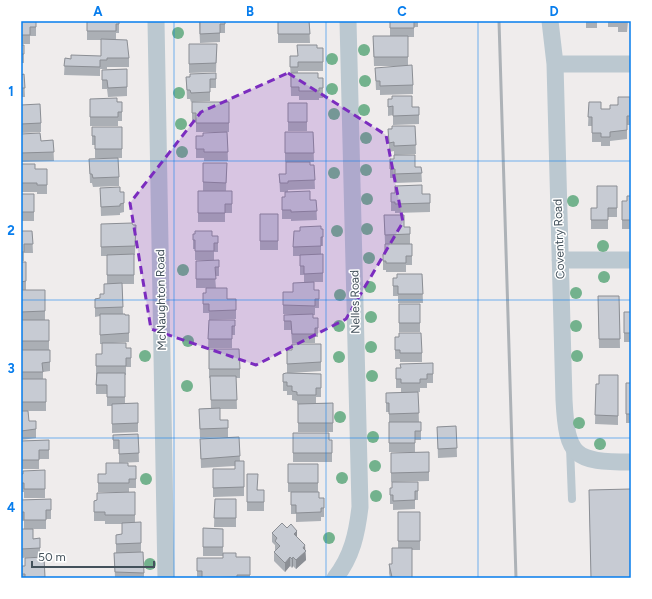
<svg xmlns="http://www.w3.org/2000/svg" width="652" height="599" viewBox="0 0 652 599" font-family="Figtree,sans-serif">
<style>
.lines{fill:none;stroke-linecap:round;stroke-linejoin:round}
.service{stroke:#bbc8d0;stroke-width:8}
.minor{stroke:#bbc8d0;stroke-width:17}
.rail{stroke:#adb2b7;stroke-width:3}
.tree{fill:#73b28d}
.wall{fill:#abafb5}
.shaded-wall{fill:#8b8e94}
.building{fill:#c7cbd3;stroke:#8b8e94}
.marked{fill:#7b2cbf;fill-opacity:0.2;stroke:#7b2cbf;stroke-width:3;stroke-dasharray:8 5;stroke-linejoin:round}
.grid{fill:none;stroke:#077ded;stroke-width:1;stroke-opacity:0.55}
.labels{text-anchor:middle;stroke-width:3;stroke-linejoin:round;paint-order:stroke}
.street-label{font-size:12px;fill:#43515b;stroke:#fff}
.neatline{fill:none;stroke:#077ded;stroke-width:1.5}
.grid-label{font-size:13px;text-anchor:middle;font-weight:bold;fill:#077ded}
</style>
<rect width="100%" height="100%" fill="#efecec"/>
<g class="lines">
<path class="service" d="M570,447L572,499"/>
<path class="minor" d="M156,21L166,578
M550,21L555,64L564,400C567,457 574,462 631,462
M555,64H631
M560,260H631
M335,578C352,557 357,533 360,507L348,21"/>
<path class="rail" d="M499,21L516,578"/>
</g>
<g class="tree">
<circle cx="178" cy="33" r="6"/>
<circle cx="364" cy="50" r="6"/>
<circle cx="332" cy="59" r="6"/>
<circle cx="365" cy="81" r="6"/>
<circle cx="332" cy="89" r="6"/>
<circle cx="179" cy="93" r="6"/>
<circle cx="364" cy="110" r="6"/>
<circle cx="334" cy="114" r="6"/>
<circle cx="181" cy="124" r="6"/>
<circle cx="366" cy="138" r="6"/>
<circle cx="182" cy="152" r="6"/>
<circle cx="366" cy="170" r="6"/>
<circle cx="334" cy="173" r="6"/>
<circle cx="367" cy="199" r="6"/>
<circle cx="573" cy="201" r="6"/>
<circle cx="367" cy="229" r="6"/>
<circle cx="337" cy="231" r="6"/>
<circle cx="603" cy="246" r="6"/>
<circle cx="369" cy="258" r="6"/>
<circle cx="183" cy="270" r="6"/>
<circle cx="604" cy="277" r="6"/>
<circle cx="370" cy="287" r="6"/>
<circle cx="576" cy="293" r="6"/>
<circle cx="340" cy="295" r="6"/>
<circle cx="371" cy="317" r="6"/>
<circle cx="339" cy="326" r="6"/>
<circle cx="576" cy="326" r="6"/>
<circle cx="188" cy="341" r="6"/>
<circle cx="371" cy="347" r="6"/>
<circle cx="145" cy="356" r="6"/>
<circle cx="577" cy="356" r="6"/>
<circle cx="339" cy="357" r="6"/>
<circle cx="372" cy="376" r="6"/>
<circle cx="187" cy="386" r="6"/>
<circle cx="340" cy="417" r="6"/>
<circle cx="579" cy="423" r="6"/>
<circle cx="373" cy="437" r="6"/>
<circle cx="600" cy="444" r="6"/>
<circle cx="375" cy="466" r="6"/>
<circle cx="342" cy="478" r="6"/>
<circle cx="146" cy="479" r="6"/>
<circle cx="376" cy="496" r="6"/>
<circle cx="329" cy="538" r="6"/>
<circle cx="150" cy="564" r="6"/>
</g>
<path class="wall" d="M21,21H36V36H30V44H21Z
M87,21H119V33H116V40L129,58V67H107V69H100V76L64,75L65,58L71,59L101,56V40H87Z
M199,21H225V33H220V42L200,43Z
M278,21H309L310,43H278Z
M390,21H418V27H414V37H408V66H374L373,36H390Z
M586,21H628L627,32H618V27H608V22H597V28H586Z
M189,44H217L216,72L189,73Z
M21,45H24V63H21Z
M317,48H323V71H298V73L318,78H323V98H319V100H299V96H291L290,56H297Z
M375,68L413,85V94L380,95V90H376Z
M127,69V96L108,97L107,89H102V70Z
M216,73V88H210V101L191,102L190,99H187L186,77Z
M24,74L25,97H21V75Z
M630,97V125H627V139L610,141V146H601V142H592V126H588L589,102L601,109H610Z
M90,99L122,102V121H118V126H90Z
M388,99L412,107H419V124L393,125V115L388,116Z
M192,102H229V132H196V122H192Z
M288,103H307V131H288Z
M21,105L41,123V132L21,133Z
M415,126L416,154L394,155V151L389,152L388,129Z
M92,127H122V158H95V145H92Z
M227,132L228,161H204V158H196V136H203Z
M285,132H313L314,162H285Z
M21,134L41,141L53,140L54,161L21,162Z
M89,159L119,177V186L93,187L92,183H90Z
M390,159L415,167H421L422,182L395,183V178H390Z
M203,163H227L226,191H232V213H225V222H198V191H203Z
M21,164L35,169H47V194H37V192H21Z
M310,165H314L315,189L288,190V192L310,200H316L317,220L291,221V219H282V197H285V192H280L279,174H286Z
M395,186L422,194L430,203V212L395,213V211H391V193H395Z
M617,186V217H608V229H591V208H597Z
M100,188L120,192H124V212L120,213V215L101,216Z
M21,194H34V221H21Z
M631,196V229H622V201H627Z
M260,214H278V250H260Z
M384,215L404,227H410V244H385Z
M101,224L136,225L135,255H134V284H122L123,314L125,315H129V342L113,343L126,348H131V367H126V375H125V403H138V432L112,433V406H107V394H96V354H102V344H100V316L95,317V299L100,298L104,294V284H107V256H101Z
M321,229H323V246H321V254H323V282H314V290L319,299V308H315V315H313V318H318V337H315V343H292L291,330H284V315H295L283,314V292H293L304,283V275H300V256H293V247Z
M21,231H32L33,253H24V261H21Z
M193,234L212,236H218V252H214V260H195V249H193Z
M383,254L412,256V265H406V272H386V270H383Z
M219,260V276H215L216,288L227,299H236V319L209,320V313H203V293H206V288H196V261Z
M21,262L26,281V290H45V320H49V350H21Z
M422,274L423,303H398V296H393V278H397Z
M598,296H619L620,348H599Z
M399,304H420V332H399Z
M624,312H631V342H624Z
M209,320H235V335H232V348H208Z
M395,337L422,353V362H400V359H395Z
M321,344V371L291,373L321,374V397H316V403H333V432H298V404H302H297V401L292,400V395H287V391H283V374L287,373V350H292Z
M209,349L240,369V378H236L237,409H220V420H228V437L200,438L199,409L211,408L210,378H209Z
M21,350H50V371L43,372V379H46V411H28L29,421L36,429V438L21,440V411H27H21Z
M433,363V383H427V388H420V392H401V388H396V368H400Z
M618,375V425L595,424L596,384H599Z
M626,383H631V423H626Z
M418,392L419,422H421V440H415V452H389V412H386V393Z
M456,426L457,457L438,458L437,427Z
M293,433L329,440H332V462H293Z
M138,434L139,462L119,463V449H113V435Z
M239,437L240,461H244V496L213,497V469H235V466L201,468L200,439Z
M49,440V459H39V469H21V441Z
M429,452V481L391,482V453Z
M288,464H318V492L319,498H324V517H321V521L296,522V514H291V492H288Z
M128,466H136V488H129V492H98V474H106Z
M45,470V498H24V492H21V474Z
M247,474L258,490H264V511H247Z
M418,482V500H415V509L393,510V504H390V488H392Z
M589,490L631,578H591Z
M135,492V523L141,543V552L116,553V535L122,534V524H105V521H94V501Z
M51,499V519H46V529H24V521H21V500Z
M215,499H236V527H214Z
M398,512H420V550H412V578H390L389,573V564H392L398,548Z
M203,528L223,529V553L236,557H250V578H197V558H223V556H203Z
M21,529L33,539L40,538V557L21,558Z
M272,533L297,537L305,550L306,560L296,569L293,566L292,568L290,566L285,572L274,561V552L276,551L275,550V545L272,542Z
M114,553L144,573V578H115Z
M44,557L45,578H22V566H25Z"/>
<path class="shaded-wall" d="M297,531V540L294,534Z
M305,545L306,560L296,569V560L303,548Z
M290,557V566L285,572V563Z
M293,557V566L292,568V559Z"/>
<path class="building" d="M21,21H36V27H30V35H21Z
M87,21H119V24H116V31H87Z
M200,21H225V24H220V33L200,34Z
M278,21H309L310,34H278Z
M390,21H414V28H390Z
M373,36H408V57H374Z
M101,39L127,40L129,58H107V60H100V67L64,66L65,58L71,59V55L101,56Z
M189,44H217L216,63L189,64Z
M21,45H24V54H21Z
M297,45H317V48H323V62H298V67H290V56H298Z
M412,65L413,85L380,86V81H376L375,68Z
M127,69V87L108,88L107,80H102V70Z
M216,73V79H210V92L191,93L190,90H187L186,77H190V74Z
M291,73H318V78H323V88H319V91H299V87H291Z
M24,74L25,88H21V75Z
M392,96H412V107H419V115L393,116V106L388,107V99H392Z
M618,97H630V116H627V130L610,132V137H601V133H592V117H588L589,102H601V109H610V105H618Z
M117,98V102H122V112H118V117H90V99Z
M192,102H229V123H196V113H192Z
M288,103H307V122H288Z
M40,104L41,123L21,124V105Z
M392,126H415L416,145L394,146V142L389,143L388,129H392Z
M92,127H122V149H95V136H92Z
M227,132L228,152H204V149H196V136H203V133Z
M285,132H313L314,153H285Z
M40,133L41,141L53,140L54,152L21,153V134Z
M394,155H415V167H421L422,173L395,174V169H390V159H394Z
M118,158L119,177L93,178L92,174H90L89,159Z
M286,162H310V165H314L315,180L288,181V183H280L279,174H286Z
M203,163H227L226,183L203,182Z
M21,164H35V169H47V185H37V183H21Z
M422,185V194H430V203L395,204V202H391V193H395V186Z
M597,186H617V208H608V220H591V208H597Z
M120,187V192H124V203L120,204V206L101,207L100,188Z
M198,191H232V204H225V213H198Z
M310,191V200H316L317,211L291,212V210H282V197H285V192Z
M21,194H34V212H21Z
M627,196H631V220H622V201H627Z
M260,214H278V241H260Z
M384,215H404V227H410V234L385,235Z
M132,223L133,225H136L135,246L101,247V224Z
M321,226V229H323V237H321V246L293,247L294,231H300V227Z
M21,231H32L33,244H24V252H21Z
M195,231H212V236H218V243H214V251H195V240H193V234H195Z
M385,244H412V256H406V263H386V261H383V254H385Z
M134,254V275H107V255Z
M323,254V273L304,274V266H300V255Z
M219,260V267H215L216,279H196V261Z
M21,262H26V281L21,282Z
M397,274H422L423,294H398V286H393V278H397Z
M314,282V290H319V299H315V306L283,305V292H293V283Z
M122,283L123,307L95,308V299L100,298V294H104V284Z
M206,288H227V299H236V310L209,311V304H203V293H206Z
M21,290H45V311L21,312Z
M598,296H619L620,339H599Z
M399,304H420V323H399Z
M624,312H631V333H624Z
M100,314H125V315H129V333L100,335Z
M313,314V318H318V328H315V334H292L291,321H284V315Z
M21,320H49V341H21Z
M209,320H235V326H232V339H208Z
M399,333H421L422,353H400V350H395V337H399Z
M102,343H126V348H131V358H126V366H96V354H102Z
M292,344H321V362L287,364V350H292Z
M209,349H239L240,369H209Z
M21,350H50V362L42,363L43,372H21Z
M433,363V374H427V379H420V383H401V379H396V368H401L400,364Z
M97,373H125V397H107V385H96Z
M286,373L321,374V388H316V395H297V392L292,391V386H287V382H283V374Z
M599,375H618V416L595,415L596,384H599Z
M210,376H236L237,400H211Z
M21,379H46V402H21Z
M626,383H631V414H626Z
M418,392L419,413L389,414V403H386V393Z
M138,403V423L112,424V404Z
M333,403V423H298V404Z
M220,408V420H228V428L200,429L199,409Z
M21,411H28L29,421H36V429L21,431Z
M389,422H421V431H415V443H389Z
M456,426L457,448L438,449L437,427Z
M293,433H329V440H332V453H293Z
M138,434L139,453L119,454V440H113V435Z
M239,437L240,456L201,459L200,439Z
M49,440V450H39V460H21V441Z
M429,452V472L391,473V453Z
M235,461H244V487L213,488V469H235Z
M106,463H128V466H136V479H129V483H98V474H106Z
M288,464H318V483H288Z
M45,470V489H24V483H21V474H23V471Z
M247,474H258L257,490H264V502H247Z
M392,482H418V491H415V500L393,501V495H390V488H392Z
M631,489V578H591L589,490Z
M135,492V515H105V512H94V501L97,500V493Z
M291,492H319V498H324V508H321V512L296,513V505H291Z
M51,499V510H46V520H24V512H21V500Z
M215,499H236V518H214Z
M398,512H420V541H398Z
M141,522V543L116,544V535L122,534V523Z
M282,523L287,528L291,524L297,531L294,534L305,545L303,548L306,551L296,560L293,557L292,559L290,557L285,563L274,552L280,546L275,541L277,538L272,533Z
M203,528L223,529V547H203Z
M21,529H33V539L40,538V548L21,549Z
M392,548H412V578L392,577L389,564H392Z
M143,552L144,573L115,572L114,553Z
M223,553H236V557H250V575H237V577L202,578V571H197V558H223Z
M44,557L45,577L25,578V574H22V566H25V558Z"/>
<path class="marked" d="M288,73L386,135L403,222L346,319L256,365L151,329L130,203L201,112Z"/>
<path class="grid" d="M174,21V578M326,21V578M478,21V578M21,161H631M21,300H631M21,438H631"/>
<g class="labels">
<g class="street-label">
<text transform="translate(559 239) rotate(-92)" y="4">Coventry Road</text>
<text transform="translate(161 300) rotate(-91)" y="4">McNaughton Road</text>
<text transform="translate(355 302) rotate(-91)" y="4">Nelles Road</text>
</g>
</g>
<rect width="652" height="599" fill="none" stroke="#ffffff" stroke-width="44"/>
<path d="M32 561v6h122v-6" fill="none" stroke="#43515b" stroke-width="2"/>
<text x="38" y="561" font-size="12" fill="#43515b" stroke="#ffffff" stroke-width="3" paint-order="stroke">50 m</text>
<rect x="22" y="22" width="608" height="555" class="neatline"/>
<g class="grid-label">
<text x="98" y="16">A</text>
<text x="250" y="16">B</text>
<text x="402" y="16">C</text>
<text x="554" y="16">D</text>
<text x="11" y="96">1</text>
<text x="11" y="235">2</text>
<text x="11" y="373">3</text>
<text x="11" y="512">4</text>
</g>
</svg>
